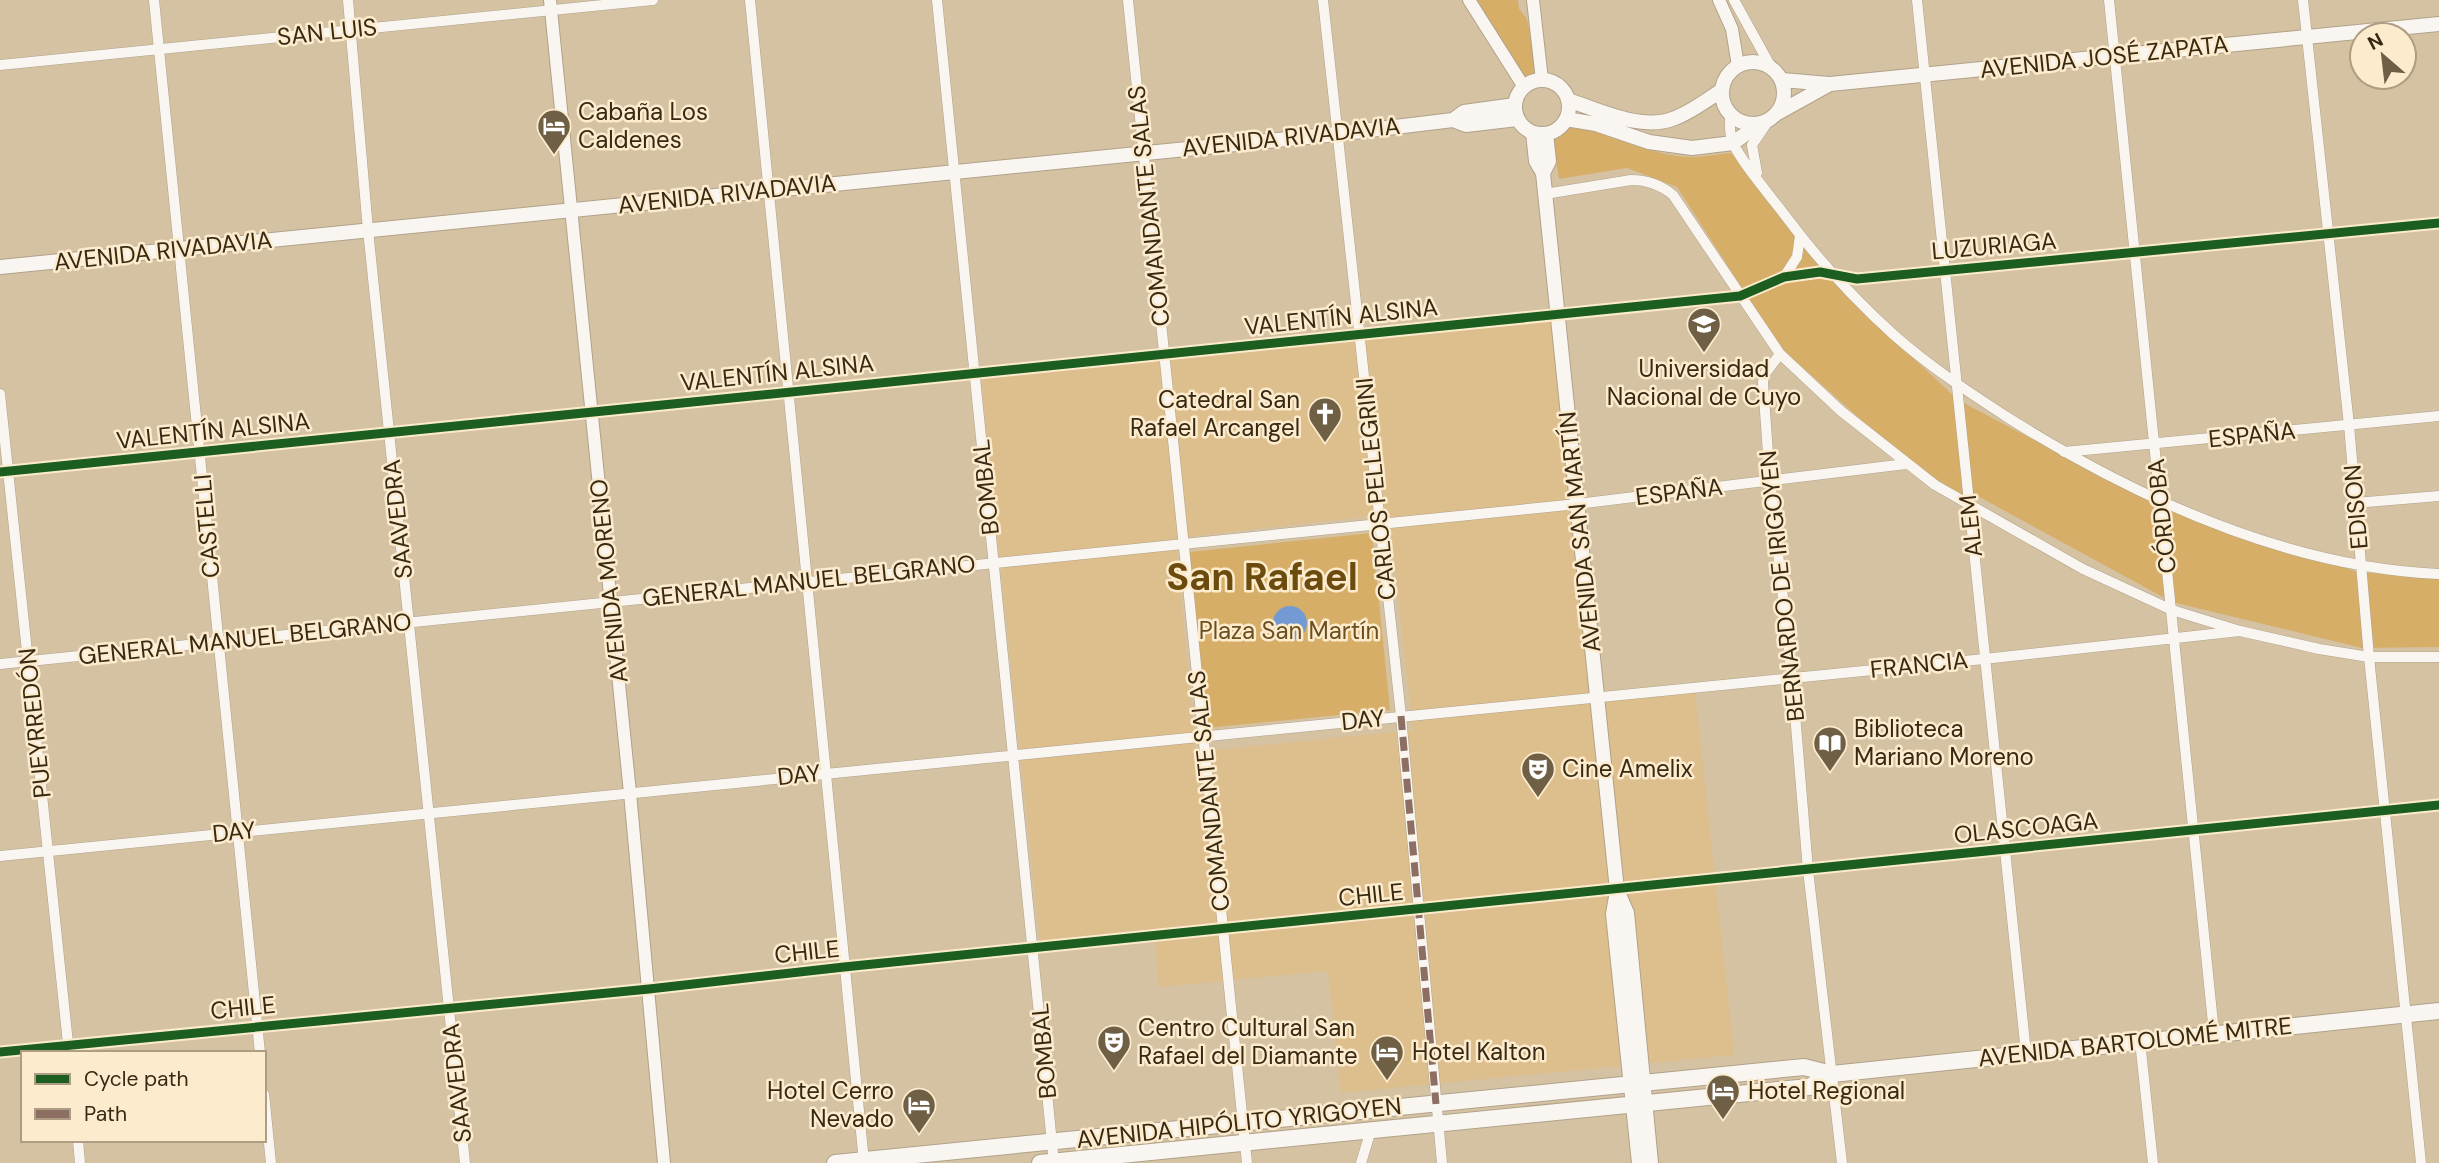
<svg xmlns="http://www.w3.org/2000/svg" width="2439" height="1163" viewBox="0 0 2439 1163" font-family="'DM Sans',sans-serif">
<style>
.built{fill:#ddbe8d;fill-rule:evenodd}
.green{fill:#d6ae68}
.water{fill:#749ad3}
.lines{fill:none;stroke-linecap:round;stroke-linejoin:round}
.minor-casing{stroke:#b1a28a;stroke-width:11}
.tertiary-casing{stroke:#b1a28a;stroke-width:14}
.secondary-casing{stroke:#b1a28a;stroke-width:16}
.trunk-casing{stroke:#b1a28a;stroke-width:18}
.minor{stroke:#f9f6f1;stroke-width:10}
.tertiary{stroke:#f9f6f1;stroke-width:12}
.secondary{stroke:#f9f6f1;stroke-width:14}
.trunk{stroke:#f9f6f1;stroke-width:16}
.quiet{stroke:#8d6e63;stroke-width:7;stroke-dasharray:14 7;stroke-linecap:butt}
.cycleway-casing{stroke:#fdebce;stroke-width:13}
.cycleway{stroke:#1b5e20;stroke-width:9}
.labels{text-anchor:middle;stroke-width:5;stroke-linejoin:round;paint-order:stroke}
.street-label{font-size:24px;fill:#372912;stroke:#fdebce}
.poi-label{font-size:24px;fill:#372912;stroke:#fdebce;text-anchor:start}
.park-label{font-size:24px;fill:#6b4f1e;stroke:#fdebce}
.town-label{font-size:38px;font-weight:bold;fill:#6b4c0e;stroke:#fdebce}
</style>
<rect width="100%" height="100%" fill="#d5c2a3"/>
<path class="built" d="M1554,320L1593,700L1695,692L1734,1055L1341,1093L1328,971L1159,987L1154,930L1040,942L981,378ZM1389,514L1413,730L1195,752L1176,538Z"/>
<path class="green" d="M1472,0H1518L1519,9L1527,19L1538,76L1525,81Z
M1574,125C1609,135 1656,157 1692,157C1705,157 1718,154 1731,153L1836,285L1958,400L2167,510L2361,573L2439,575V647L2362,648L2172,602L1963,488V495L1908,462L1780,347L1677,187L1627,168L1559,179L1552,136Z
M1372,533L1390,710L1206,728L1189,552Z"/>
<path class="water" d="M1273 623a17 17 0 1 1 34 0a17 17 0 1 1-34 0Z"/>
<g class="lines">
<g class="minor-casing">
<path id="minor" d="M154,0L260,1053
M348,0L368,230L465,1163
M750,0L864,1162
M937,0L1054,1163
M1128,0L1247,1163
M1323,0L1401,716L1442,1163
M1734,0L1771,67
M1917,0L2026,1053
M2109,0L2214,1033
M2303,0L2349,425L2369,657L2421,1163
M0,65L653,0
M1730,114C1730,123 1729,132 1732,140C1737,157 1772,198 1784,214C1816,257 1854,299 1894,335C1930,367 1970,393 2010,419C2138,499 2286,567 2439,574
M1757,173L1752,145L1769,120
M1545,194L1631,180C1647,180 1661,185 1673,195L1780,354L1841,411L1935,485L2083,569L2172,610L2240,631L2319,649L2369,657H2439
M1784,277L1797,257L1800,236
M1780,354L1764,375L1763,383L1770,482L1792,678L1808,870L1842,1163
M0,394L69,1053
M2064,452L2439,416
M0,472L1740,296L1784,277L1820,272L1857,279L2439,223
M2355,503L2439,496
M0,664L1577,504L1906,464
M0,856L1984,659L2240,631
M2140,1041L2153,1163
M0,1052L649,989L844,967L2439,805
M264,1094L271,1163
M78,1140L80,1163
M1361,1163L1371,1130"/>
</g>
<g class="tertiary-casing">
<path id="tertiary" d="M550,0L630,793L664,1163
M1469,0L1524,87
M1533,0L1542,80
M1719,0L1732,29L1738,66"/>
</g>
<g class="secondary-casing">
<path id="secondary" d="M1722 93a31 31 0 1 1 62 0a31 31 0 1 1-62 0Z
M1782,80L1829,84
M1515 107a27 27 0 1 1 54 0a27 27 0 1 1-54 0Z
M1568,100C1599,110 1642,132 1675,118C1691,112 1707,100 1722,90
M1776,114L1830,84L2439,24
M1566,119L1596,124L1649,142L1692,148L1733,143L1761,123
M1453,120L1466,125L1517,119
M1533,133L1536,161L1543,173L1617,890L1627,913L1651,1163
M1543,173L1549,161L1546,134
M0,267L1337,134L1453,120L1464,112L1515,105
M1617,891L1613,914L1639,1163"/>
</g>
<g class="trunk-casing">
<path id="trunk" d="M1832,1074L2439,1011
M835,1163L1804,1067L1832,1074L1809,1087L1040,1163"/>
</g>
<use href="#minor" class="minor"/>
<use href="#tertiary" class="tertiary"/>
<use href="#secondary" class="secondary"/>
<use href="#trunk" class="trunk"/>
<path class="quiet" d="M1401,716L1436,1104"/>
<g class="cycleway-casing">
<path id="cycleway" d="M0,472L1740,296L1784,277L1820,272L1857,279L2439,223
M0,1052L649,989L844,967L2439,805"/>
</g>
<use href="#cycleway" class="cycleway"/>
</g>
<defs>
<g id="hotel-pin" transform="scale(1.75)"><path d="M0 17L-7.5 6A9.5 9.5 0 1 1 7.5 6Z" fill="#6e5f45" stroke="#fdebce"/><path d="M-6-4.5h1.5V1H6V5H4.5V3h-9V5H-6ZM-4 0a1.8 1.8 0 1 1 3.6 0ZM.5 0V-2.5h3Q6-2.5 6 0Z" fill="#fff"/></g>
<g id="university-pin" transform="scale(1.75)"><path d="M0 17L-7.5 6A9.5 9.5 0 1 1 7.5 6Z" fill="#6e5f45" stroke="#fdebce"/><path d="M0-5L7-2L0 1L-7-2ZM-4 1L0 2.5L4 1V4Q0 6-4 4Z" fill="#fff"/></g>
<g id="church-pin" transform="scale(1.75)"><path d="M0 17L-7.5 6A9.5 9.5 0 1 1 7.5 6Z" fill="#6e5f45" stroke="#fdebce"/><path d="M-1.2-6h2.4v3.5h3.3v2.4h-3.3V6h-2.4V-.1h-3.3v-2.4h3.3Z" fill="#fff"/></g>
<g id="library-pin" transform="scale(1.75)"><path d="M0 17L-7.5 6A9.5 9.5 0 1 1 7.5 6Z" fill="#6e5f45" stroke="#fdebce"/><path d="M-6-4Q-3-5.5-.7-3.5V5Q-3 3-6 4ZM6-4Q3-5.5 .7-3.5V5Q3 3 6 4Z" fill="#fff"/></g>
<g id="theatre-pin" transform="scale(1.75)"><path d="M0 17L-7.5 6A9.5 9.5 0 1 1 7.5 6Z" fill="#6e5f45" stroke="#fdebce"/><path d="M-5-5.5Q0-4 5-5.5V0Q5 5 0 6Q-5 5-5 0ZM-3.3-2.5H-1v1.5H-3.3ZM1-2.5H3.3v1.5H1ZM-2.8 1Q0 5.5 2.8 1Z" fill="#fff"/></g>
</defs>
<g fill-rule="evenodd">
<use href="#hotel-pin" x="554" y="126"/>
<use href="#university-pin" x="1704" y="324"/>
<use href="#church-pin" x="1325" y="414"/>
<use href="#library-pin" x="1830" y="743"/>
<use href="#theatre-pin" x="1538" y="769"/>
<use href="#theatre-pin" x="1114" y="1042"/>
<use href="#hotel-pin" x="1387" y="1052"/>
<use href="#hotel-pin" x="1723" y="1091"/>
<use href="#hotel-pin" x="919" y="1105"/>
</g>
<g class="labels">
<g class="street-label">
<text transform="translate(327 32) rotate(-6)" y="8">SAN LUIS</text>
<text transform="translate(2104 57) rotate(-6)" y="8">AVENIDA JOSÉ ZAPATA</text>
<text transform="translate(1291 137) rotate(-6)" y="8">AVENIDA RIVADAVIA</text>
<text transform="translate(727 194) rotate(-6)" y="8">AVENIDA RIVADAVIA</text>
<text transform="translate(1149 206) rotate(-96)" y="8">COMANDANTE SALAS</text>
<text transform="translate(1994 246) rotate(-5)" y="8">LUZURIAGA</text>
<text transform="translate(163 251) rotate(-6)" y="8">AVENIDA RIVADAVIA</text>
<text transform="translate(1341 317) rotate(-6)" y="8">VALENTÍN ALSINA</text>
<text transform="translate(777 373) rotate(-6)" y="8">VALENTÍN ALSINA</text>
<text transform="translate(213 431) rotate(-6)" y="8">VALENTÍN ALSINA</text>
<text transform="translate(2252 435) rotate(-6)" y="8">ESPAÑA</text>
<text transform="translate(986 487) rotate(-96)" y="8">BOMBAL</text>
<text transform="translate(1376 489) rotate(-96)" y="8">CARLOS PELLEGRINI</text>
<text transform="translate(1679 492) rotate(-7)" y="8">ESPAÑA</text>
<text transform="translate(2356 507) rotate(-95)" y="8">EDISON</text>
<text transform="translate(2162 516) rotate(-96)" y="8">CÓRDOBA</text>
<text transform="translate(398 519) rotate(-96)" y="8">SAAVEDRA</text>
<text transform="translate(207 526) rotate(-95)" y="8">CASTELLI</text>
<text transform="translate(1971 526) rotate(-96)" y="8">ALEM</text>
<text transform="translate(1580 532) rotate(-96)" y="8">AVENIDA SAN MARTÍN</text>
<text transform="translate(609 581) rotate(-96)" y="8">AVENIDA MORENO</text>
<text transform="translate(809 581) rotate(-6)" y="8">GENERAL MANUEL BELGRANO</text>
<text transform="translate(1782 586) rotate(-96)" y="8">BERNARDO DE IRIGOYEN</text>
<text transform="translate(245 639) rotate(-6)" y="8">GENERAL MANUEL BELGRANO</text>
<text transform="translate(1919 665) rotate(-6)" y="8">FRANCIA</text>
<text transform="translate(1363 720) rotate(-6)" y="8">DAY</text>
<text transform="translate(35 723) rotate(-96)" y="8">PUEYRREDÓN</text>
<text transform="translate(799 775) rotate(-6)" y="8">DAY</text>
<text transform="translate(1209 791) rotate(-96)" y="8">COMANDANTE SALAS</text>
<text transform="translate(2026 828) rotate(-6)" y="8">OLASCOAGA</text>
<text transform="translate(234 832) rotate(-6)" y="8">DAY</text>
<text transform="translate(1371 895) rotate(-6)" y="8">CHILE</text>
<text transform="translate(807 952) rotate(-6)" y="8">CHILE</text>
<text transform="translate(243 1008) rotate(-6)" y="8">CHILE</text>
<text transform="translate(2135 1042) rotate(-6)" y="8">AVENIDA BARTOLOMÉ MITRE</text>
<text transform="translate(1044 1051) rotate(-95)" y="8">BOMBAL</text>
<text transform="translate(457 1083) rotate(-96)" y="8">SAAVEDRA</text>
<text transform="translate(1239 1123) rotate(-6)" y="8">AVENIDA HIPÓLITO YRIGOYEN</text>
</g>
<g class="poi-label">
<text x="578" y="120">Cabaña Los<tspan x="578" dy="28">Caldenes</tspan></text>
<text x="1704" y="377" text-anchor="middle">Universidad<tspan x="1704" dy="28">Nacional de Cuyo</tspan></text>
<text x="1300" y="408" text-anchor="end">Catedral San<tspan x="1300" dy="28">Rafael Arcangel</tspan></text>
<text x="1854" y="737">Biblioteca<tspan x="1854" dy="28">Mariano Moreno</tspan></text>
<text x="1562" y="777">Cine Amelix</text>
<text x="1138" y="1036">Centro Cultural San<tspan x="1138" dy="28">Rafael del Diamante</tspan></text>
<text x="1412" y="1060">Hotel Kalton</text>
<text x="894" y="1099" text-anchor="end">Hotel Cerro<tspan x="894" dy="28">Nevado</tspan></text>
<text x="1748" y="1099">Hotel Regional</text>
</g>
<g class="park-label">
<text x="1289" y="639">Plaza San Martín</text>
</g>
<g class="town-label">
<text x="1262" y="590">San Rafael</text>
</g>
</g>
<rect x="21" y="1051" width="245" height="91" fill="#fdebce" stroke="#ae9d83" stroke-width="2"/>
<rect x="35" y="1074" width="35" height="10" fill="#1b5e20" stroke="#ae9d83" stroke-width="2"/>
<text x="84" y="1086" font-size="21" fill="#372912">Cycle path</text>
<rect x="35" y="1109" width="35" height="10" fill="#8d6e63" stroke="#ae9d83" stroke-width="2"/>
<text x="84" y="1121" font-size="21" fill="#372912">Path</text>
<g transform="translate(2383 56) rotate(332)"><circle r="33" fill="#fdebce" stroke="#ae9d83" stroke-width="2"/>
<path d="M0-5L12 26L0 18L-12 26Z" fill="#6e5f45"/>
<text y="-10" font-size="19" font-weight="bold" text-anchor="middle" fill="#372912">N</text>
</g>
</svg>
